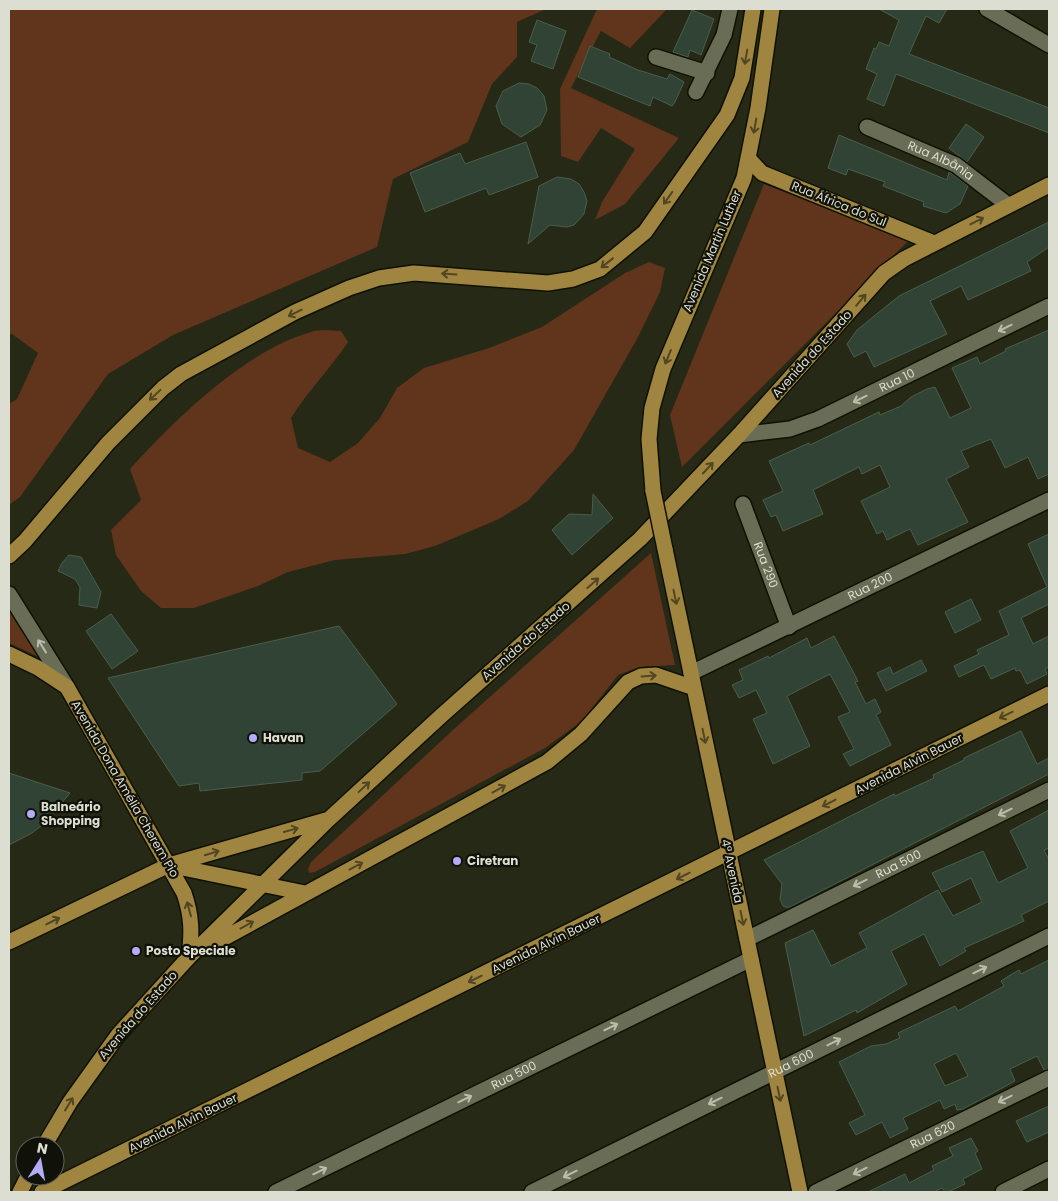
<svg xmlns="http://www.w3.org/2000/svg" width="1058" height="1201" viewBox="0 0 1058 1201" font-family="Poppins,sans-serif">
<style>
.green{fill:#61341c}
.building{fill:#304334;stroke:#4a5e4e;fill-rule:evenodd}
.lines{fill:none;stroke-linecap:round;stroke-linejoin:round}
.minor-casing{stroke:#0f1201;stroke-width:18}
.major-casing{stroke:#0f1201;stroke-width:18}
.minor{stroke:#696d56;stroke-width:15}
.major{stroke:#a08541;stroke-width:15}
.major-bridge-casing{stroke:#0f1201;stroke-width:18;stroke-linecap:butt}
.major-bridge{stroke:#a08541;stroke-width:15}
.oneway{stroke:#514522}
.oneway2{stroke:#babcac}
.poi-dot{fill:#b4acf9;stroke:#101108;stroke-width:2}
.labels{text-anchor:middle;stroke-width:4.5;stroke-linejoin:round;paint-order:stroke}
.street-label{font-size:12px;fill:#dcded1;stroke:#101108}
.poi-label{font-size:12px;font-weight:bold;fill:#dcded1;stroke:#101108;text-anchor:start}
</style>
<rect width="100%" height="100%" fill="#262915"/>
<path class="green" d="M9,9H546L517,22V57L492,84L468,142L393,179L377,247L173,335L108,374L20,497L9,505V404L17,399L38,353L12,334L9,335Z
M597,9H667L630,48L601,31L571,88L679,138L625,204L595,220L602,202L635,149L601,128L578,162L561,156L560,89Z
M764,184L909,240L682,467L670,415Z
M649,262L665,268L660,292L638,337L574,450L528,501L499,519L435,546L405,554L335,560L288,572L258,586L194,608H161L141,591L116,555L111,530L141,500L130,469C174,420 246,350 311,332C320,329 331,331 341,331L348,342C330,369 308,391 291,418L298,448L330,462L358,443L380,418L397,388L424,368L489,348L542,327L625,273Z
M651,553L675,665L641,667L618,675L582,721L545,748L315,872L309,873L308,869L311,862L454,729Z
M9,606L41,658L9,643Z"/>
<path class="building" d="M879,9H947L939,23L926,16L909,54L1049,108V133L896,74L884,106L867,99L877,74L866,69L874,48L876,49L879,42L889,46L899,20Z
M692,10L714,19L701,55L690,50L688,57L673,52Z
M537,20L566,31L553,69L531,61L537,45L529,42Z
M590,46L610,54L609,57L638,70L667,79L670,74L684,82L675,102L672,106L653,97L650,106L578,77Z
M519,83L529,84L537,88L544,96L547,110L540,125L521,137L502,124L496,106L503,91Z
M966,124L984,137L967,162L949,148Z
M839,135L947,180L949,172L951,173L968,186L960,204L946,213L923,206L924,202L883,186L885,182L848,169L846,175L828,168Z
M526,142L538,177L489,195L486,188L425,212L410,173L460,153L465,164Z
M557,177L571,179L579,184L584,192L587,201L584,214L574,225L567,227L550,225L528,244L539,186Z
M1049,222V247L1027,262L1031,271L968,300L961,286L930,301L947,334L874,367L866,351L854,357L847,344L857,330L899,296Z
M1049,330V474L1038,479L1028,457L1005,468L991,439L961,451L969,467L946,479L968,522L918,545L910,529L887,540L883,531L877,534L861,501L890,487L880,465L862,474L859,467L813,490L823,514L783,531L776,515L771,517L763,500L783,491L769,461L809,443L810,445L879,412L880,415L901,406L911,397L927,389L935,387L950,418L971,408L952,368L977,357L980,364L1006,351L1005,349Z
M593,494L613,518L572,555L552,530L569,514L592,515Z
M1049,534V604L1021,618L1033,644L1049,636V667L1045,669L1047,674L1027,684L1020,670L1016,671L1015,668L991,679L984,665L959,677L954,666L979,654L977,650L1009,635L999,611L1047,587L1028,544Z
M69,555L81,557L101,592L97,608L79,605L80,587L75,579L58,571L62,563Z
M971,599L981,620L955,633L945,612Z
M111,614L138,651L112,669L86,631Z
M339,626L397,704L320,771L302,773V780L200,791L199,783L179,786L108,678Z
M834,636L858,681L855,682L866,704L875,699L881,712L876,715L891,745L850,766L843,754L854,749L838,717L850,712L830,674L787,696L810,746L773,764L753,719L767,713L756,690L739,698L732,685L743,680L739,670L768,656L769,658L807,638L811,648Z
M921,660L927,671L886,691L877,673L890,667L893,674Z
M1021,731L1037,764L1049,758V774L788,908L783,906L780,899L782,884L764,860L894,794L895,796L934,778L933,775L964,760V758Z
M9,773L70,793L46,822L32,833L9,845Z
M1049,810V848L1044,850L1049,860V901L1021,915L1024,921L964,948L966,951L940,966L924,934L891,951L907,984L857,1013L856,1010L804,1036L785,943L813,930L831,966L867,948L859,933L938,890L953,916L982,902L971,878L942,892L932,873L983,851L998,883L1028,868L1010,831Z
M1049,960V1069L1044,1070L1037,1056L1010,1069L1015,1081L963,1109L957,1110L955,1104L944,1109L940,1100L903,1118L908,1129L890,1138L882,1122L856,1135L849,1123L865,1115L839,1062L871,1046L886,1044L900,1038L898,1033L955,1006L958,1011L1004,986L1001,981L1007,977L1019,970L1021,974ZM956,1053L968,1076L945,1086L934,1064Z
M1049,1106V1132L1027,1142L1016,1121Z
M971,1138L978,1151L975,1153L982,1169L963,1179L965,1184L948,1192H945L942,1188L934,1192H868L905,1174L909,1183L934,1170L932,1166L953,1156L949,1148Z"/>
<g class="lines">
<g class="minor-casing">
<g id="minor">
<path d="M987,9L1049,45"/>
<path d="M656,57L707,73"/>
<path d="M696,92L724,35L730,9"/>
<path id="s1" d="M867,127L956,165L1008,205"/>
<path id="s2" d="M739,435L790,429L818,419L1049,306"/>
<path id="s3" d="M743,504L789,627"/>
<path d="M9,594L67,687"/>
<path id="s4" d="M691,673L1049,500"/>
<path id="s5" d="M747,939L1049,790"/>
<path id="s6" d="M276,1192L751,959"/>
<path id="s7" d="M532,1192L1049,936"/>
<path id="s8" d="M816,1192L1049,1078"/>
<path d="M1003,1192L1049,1169"/>
</g>
</g>
<g class="major-casing">
<path id="major" d="M749,159L762,173L934,243
M653,491L649,439L652,408L663,369L744,178L758,108L772,9
M665,549L800,1192
M9,556L25,541L108,443L163,388L181,374L295,312L349,288L379,278L414,273L548,283L573,279L600,269L645,232L727,115L742,78L753,9
M9,654L38,668L67,687L184,893C192,916 192,933 189,957
M173,866L305,893
M9,942L169,865L326,820
M206,948L547,762L581,734L628,682L641,676L656,675L694,688
M44,1146L70,1102L118,1035L189,957L328,820L441,716L640,539L739,435L884,273L904,259L1049,185
M20,1192L28,1176
M42,1192L1049,694"/>
</g>
<use href="#minor" class="minor"/>
<use href="#major" class="major"/>
<g class="major-bridge-casing">
<path id="major-bridge" d="M653,491L665,549"/>
</g>
<use href="#major-bridge" class="major-bridge"/>
</g>
<defs><path id="oneway-shaft" d="M-6 0H5M1.5-3L5.5 0L1.5 3" fill="none" stroke-width="1.6" stroke-linecap="round" stroke-linejoin="round" transform="scale(1.25)"/></defs>
<g class="oneway">
<use href="#oneway-shaft" transform="translate(746 57) rotate(100)"/>
<use href="#oneway-shaft" transform="translate(755 126) rotate(100)"/>
<use href="#oneway-shaft" transform="translate(668 198) rotate(125)"/>
<use href="#oneway-shaft" transform="translate(977 221) rotate(-27)"/>
<use href="#oneway-shaft" transform="translate(607 263) rotate(142)"/>
<use href="#oneway-shaft" transform="translate(449 274) rotate(-176)"/>
<use href="#oneway-shaft" transform="translate(861 300) rotate(-50)"/>
<use href="#oneway-shaft" transform="translate(295 313) rotate(154)"/>
<use href="#oneway-shaft" transform="translate(668 357) rotate(112)"/>
<use href="#oneway-shaft" transform="translate(155 395) rotate(137)"/>
<use href="#oneway-shaft" transform="translate(708 468) rotate(-47)"/>
<use href="#oneway-shaft" transform="translate(593 583) rotate(-41)"/>
<use href="#oneway-shaft" transform="translate(675 597) rotate(78)"/>
<use href="#oneway-shaft" transform="translate(649 676) rotate(-4)"/>
<use href="#oneway-shaft" transform="translate(1006 715) rotate(154)"/>
<use href="#oneway-shaft" transform="translate(704 736) rotate(78)"/>
<use href="#oneway-shaft" transform="translate(364 787) rotate(-43)"/>
<use href="#oneway-shaft" transform="translate(499 789) rotate(-29)"/>
<use href="#oneway-shaft" transform="translate(829 803) rotate(153)"/>
<use href="#oneway-shaft" transform="translate(291 830) rotate(-15)"/>
<use href="#oneway-shaft" transform="translate(212 853) rotate(-17)"/>
<use href="#oneway-shaft" transform="translate(356 866) rotate(-28)"/>
<use href="#oneway-shaft" transform="translate(683 876) rotate(154)"/>
<use href="#oneway-shaft" transform="translate(189 909) rotate(-105)"/>
<use href="#oneway-shaft" transform="translate(742 918) rotate(78)"/>
<use href="#oneway-shaft" transform="translate(53 921) rotate(-26)"/>
<use href="#oneway-shaft" transform="translate(247 925) rotate(-29)"/>
<use href="#oneway-shaft" transform="translate(475 979) rotate(154)"/>
<use href="#oneway-shaft" transform="translate(779 1094) rotate(78)"/>
<use href="#oneway-shaft" transform="translate(69 1104) rotate(-58)"/>
</g>
<g class="oneway2">
<use href="#oneway-shaft" transform="translate(1005 328) rotate(154)"/>
<use href="#oneway-shaft" transform="translate(860 399) rotate(154)"/>
<use href="#oneway-shaft" transform="translate(42 646) rotate(-122)"/>
<use href="#oneway-shaft" transform="translate(1005 812) rotate(154)"/>
<use href="#oneway-shaft" transform="translate(860 883) rotate(154)"/>
<use href="#oneway-shaft" transform="translate(980 970) rotate(-26)"/>
<use href="#oneway-shaft" transform="translate(611 1027) rotate(-26)"/>
<use href="#oneway-shaft" transform="translate(834 1042) rotate(-26)"/>
<use href="#oneway-shaft" transform="translate(465 1099) rotate(-26)"/>
<use href="#oneway-shaft" transform="translate(1005 1099) rotate(154)"/>
<use href="#oneway-shaft" transform="translate(715 1101) rotate(154)"/>
<use href="#oneway-shaft" transform="translate(320 1171) rotate(-26)"/>
<use href="#oneway-shaft" transform="translate(860 1171) rotate(154)"/>
<use href="#oneway-shaft" transform="translate(570 1174) rotate(154)"/>
</g>
<g class="poi-dot">
<circle cx="253" cy="738" r="5"/>
<circle cx="31" cy="814" r="5"/>
<circle cx="457" cy="861" r="5"/>
<circle cx="136" cy="951" r="5"/>
</g>
<g class="labels">
<g class="street-label">
<text dy="4" stroke="none"><textPath href="#s1" startOffset="81">Rua Albânia</textPath></text>
<text transform="translate(839 204) rotate(22)" y="4">Rua África do Sul</text>
<text transform="translate(712 251) rotate(-67)" y="4">Avenida Martin Luther</text>
<text transform="translate(812 354) rotate(-48)" y="4">Avenida do Estado</text>
<text dy="4" stroke="none"><textPath href="#s2" startOffset="169">Rua 10</textPath></text>
<text dy="4" stroke="none"><textPath href="#s3" startOffset="65">Rua 290</textPath></text>
<text dy="4" stroke="none"><textPath href="#s4" startOffset="199">Rua 200</textPath></text>
<text transform="translate(526 641) rotate(-41)" y="4">Avenida do Estado</text>
<text transform="translate(909 764) rotate(-27)" y="4">Avenida Alvin Bauer</text>
<text transform="translate(125 789) rotate(60)" y="4">Avenida Dona Amélia Cherem Pio</text>
<text dy="4" stroke="none"><textPath href="#s5" startOffset="169">Rua 500</textPath></text>
<text transform="translate(732 871) rotate(78)" y="4">4ª Avenida</text>
<text transform="translate(546 944) rotate(-26)" y="4">Avenida Alvin Bauer</text>
<text transform="translate(138 1015) rotate(-49)" y="4">Avenida do Estado</text>
<text dy="4" stroke="none"><textPath href="#s7" startOffset="289">Rua 600</textPath></text>
<text dy="4" stroke="none"><textPath href="#s6" startOffset="265">Rua 500</textPath></text>
<text transform="translate(183 1123) rotate(-26)" y="4">Avenida Alvin Bauer</text>
<text dy="4" stroke="none"><textPath href="#s8" startOffset="130">Rua 620</textPath></text>
</g>
<g class="poi-label">
<text x="263" y="742">Havan</text>
<text x="41" y="811">Balneário<tspan x="41" dy="14">Shopping</tspan></text>
<text x="467" y="865">Ciretran</text>
<text x="146" y="955">Posto Speciale</text>
</g>
</g>
<rect width="1058" height="1201" fill="none" stroke="#dcded1" stroke-width="20"/>
<g transform="translate(40 1161) rotate(11)"><circle r="24" fill="#101108" stroke="#626358"/>
<path d="M0-4L9 19L0 12L-9 19Z" fill="#b4acf9"/>
<text y="-8" font-size="14" font-weight="bold" text-anchor="middle" fill="#dcded1">N</text>
</g>
</svg>
